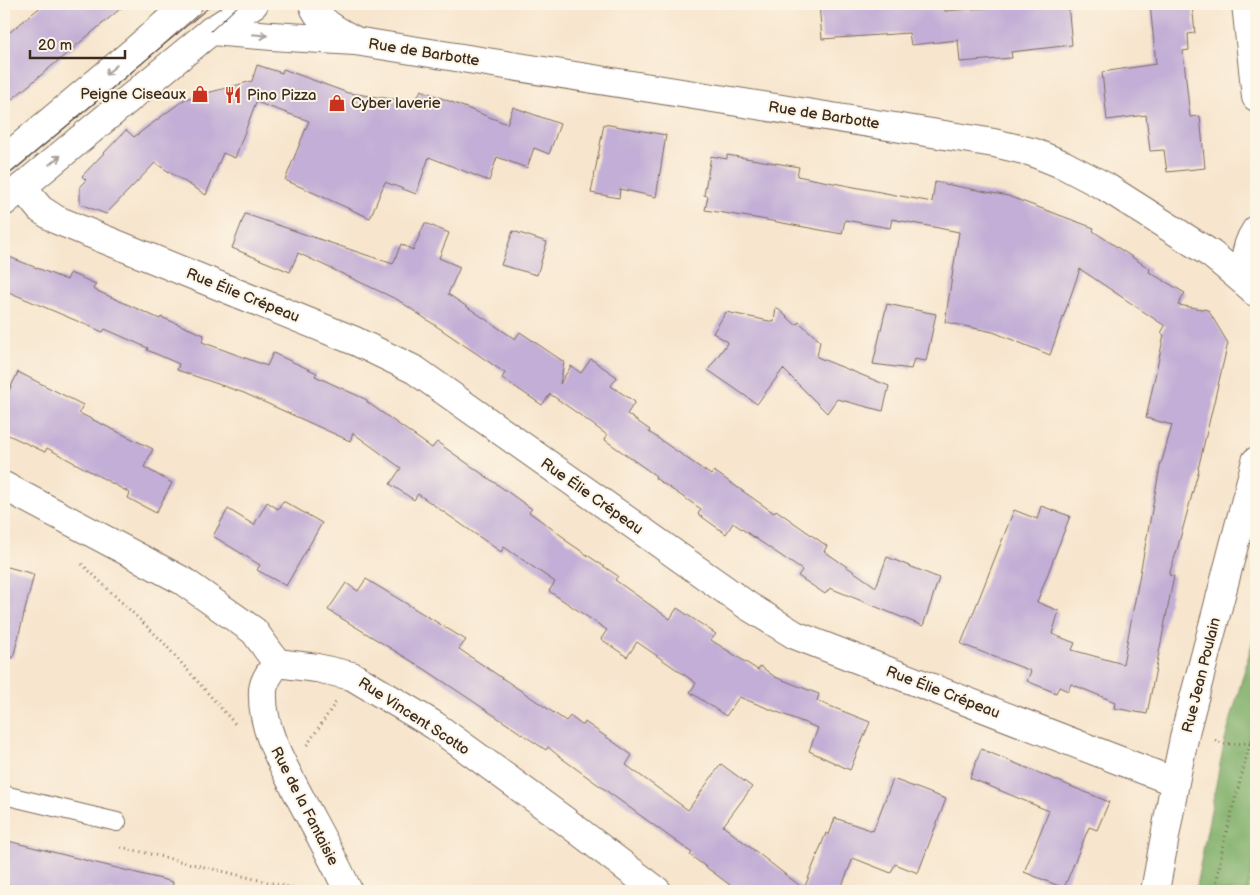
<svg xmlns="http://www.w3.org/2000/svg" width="1260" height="895" viewBox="0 0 1260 895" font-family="'Balsamiq Sans',sans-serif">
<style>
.green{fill:#9eca77;stroke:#6c7a4a}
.forest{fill:#7eae68;stroke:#5c6c43}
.building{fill:#c2aed6}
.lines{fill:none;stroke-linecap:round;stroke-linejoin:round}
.service-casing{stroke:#7d6b5b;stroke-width:20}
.minor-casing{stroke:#7d6b5b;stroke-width:30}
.tertiary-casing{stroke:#7d6b5b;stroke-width:30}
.path{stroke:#7d6b5b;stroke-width:3;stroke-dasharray:1 4;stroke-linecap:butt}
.service{stroke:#fff;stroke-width:18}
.minor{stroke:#fff;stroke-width:28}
.tertiary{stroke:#fff;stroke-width:28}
.tram{stroke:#3b2a1e;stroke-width:1}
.oneway{stroke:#a79f9a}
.labels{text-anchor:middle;stroke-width:4;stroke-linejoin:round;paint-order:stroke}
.street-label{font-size:15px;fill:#3b2a1e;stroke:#fcf5e5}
.poi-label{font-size:15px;fill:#3b2a1e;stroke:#fcf5e5;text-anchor:start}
</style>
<rect width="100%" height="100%" fill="#fcf5e5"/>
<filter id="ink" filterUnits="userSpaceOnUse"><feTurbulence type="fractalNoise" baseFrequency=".02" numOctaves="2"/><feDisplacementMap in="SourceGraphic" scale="10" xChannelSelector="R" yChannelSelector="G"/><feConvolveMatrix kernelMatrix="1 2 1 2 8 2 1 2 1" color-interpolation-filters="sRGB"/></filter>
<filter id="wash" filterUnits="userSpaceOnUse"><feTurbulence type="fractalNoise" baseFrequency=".0096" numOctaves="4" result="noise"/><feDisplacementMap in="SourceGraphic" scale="20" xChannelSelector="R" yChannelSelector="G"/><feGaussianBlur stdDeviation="1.12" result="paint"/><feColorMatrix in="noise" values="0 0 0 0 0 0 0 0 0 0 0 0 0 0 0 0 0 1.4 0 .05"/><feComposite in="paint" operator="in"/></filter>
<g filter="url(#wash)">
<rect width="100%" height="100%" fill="#f7e5cd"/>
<path class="green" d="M1256,843V891H1247Z"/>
<path class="forest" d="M1256,629V843L1247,891H1195L1224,744Z"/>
<g id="blocks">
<path class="building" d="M44,4H126L4,106V37Z
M819,4H944L945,11L1038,4H1068L1072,45L1011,52L1012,58L960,62L958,40L911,45L909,33L822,39Z
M1150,4H1192L1195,33L1188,34L1189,50L1183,51L1190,117L1200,116L1205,168L1167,172L1164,150L1150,151L1146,115L1107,120L1102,72L1156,64Z
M257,65L282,73L283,69L348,93L415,102L421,90L507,124L513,107L560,124L549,154L534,148L527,168L497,157L489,181L429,157L416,194L385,182L370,218L285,180L309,121L256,102L235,158L223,153L206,195L155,163L106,214L80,204V186L86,180L82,176L126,130L134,137L185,99L252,81Z
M604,124L666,135L656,197L620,189L619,198L591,193Z
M727,155L799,167L797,176L932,202L935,182L1008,196L1094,228L1093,231L1150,269L1149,272L1185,293L1178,305L1208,310L1228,343L1198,469H1199L1177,550L1169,575L1174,576L1147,714L1114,708L1115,702L1071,684L1068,691L1059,687L1056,693L1027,681L1031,671L961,644L1014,510L1037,519L1041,506L1070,516L1037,602L1059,611L1052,634L1075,643L1072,650L1123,664L1161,462L1162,461L1172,425L1146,418L1164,335L1161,333L1165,326L1080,269L1050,355L993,332L945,322L959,232L892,219L890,228L845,220L842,234L761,219L705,210L708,196L704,195L711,156L727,159Z
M245,214L393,264L401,244L413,250L425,223L449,233L439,258L460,267L448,294L515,339L520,332L564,362L560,384L571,366L581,373L591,359L617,377L611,386L635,402L627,414L650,430L649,432L711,475L714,471L774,513L776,510L827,546L824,551L876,587L887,557L939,578L923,626L830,588L825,594L798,576L802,570L733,523L726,534L698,514L701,509L655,478L656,476L605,440L607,435L580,415L550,394L542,405L502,378L505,373L398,300L298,253L290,272L232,248Z
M513,231L547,242L537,275L501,265Z
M4,255L67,280L70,273L96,284L93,289L160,319L161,317L204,335L202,342L267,366L273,353L317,373L315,376L367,400V402L432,448L437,442L532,509L529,512L566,539L565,540L618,576L615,580L670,619L677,608L716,634L711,640L758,670L760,666L775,677L819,694L817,701L870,722L850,770L809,751L818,728L739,697L726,716L690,692L696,683L637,642L627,657L601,639L607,630L549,591L555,582L504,547L501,552L418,494L414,500L390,484L401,468L353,433L350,441L244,393L177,370L179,364L147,350L148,348L105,329L103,332L4,290Z
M887,304L936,314L926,361L914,359L911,369L873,364Z
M776,307L796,325L799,322L820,341L817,357L889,386L883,411L837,399L827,413L783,369L757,404L708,370L728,342L713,333L726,312L774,322Z
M18,372L83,405L79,413L153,449L144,467L172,483L156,513L128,498L130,493L47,448L45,452L4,433V401Z
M283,501L322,523L286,586L257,570L260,565L213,536L228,509L254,525L267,502L278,509Z
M4,566L34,574L13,658L4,657Z
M366,579L466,640L459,649L566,721L570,716L583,726L585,722L632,755L626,765L688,810L721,764L752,787L723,826L804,889L826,833L829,835L835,818L873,831L893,779L946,799L918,873L895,864L891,873L853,858L840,891H738L690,855L692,853L560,757L548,747L546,750L426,670L328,610L346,583L358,591Z
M981,749L1109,802L1097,830L1089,827L1064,888L1024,872L1049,811L970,778Z
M4,840L173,882L172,891H4Z"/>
</g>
</g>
<g filter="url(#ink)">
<use href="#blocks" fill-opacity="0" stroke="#7d6b5b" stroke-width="1"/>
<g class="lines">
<g class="service-casing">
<path id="service" d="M4,795L117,822"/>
</g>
<g class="minor-casing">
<path id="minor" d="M313,4C318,22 339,32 354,40
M1246,4L1256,97
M211,31L272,36L355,41L957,137L994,143L1032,152L1064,165L1106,187L1211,254L1221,262L1254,290
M22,187L40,209L57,220L355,341L415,370L748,606L795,635L1175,782
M1255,292C1242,272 1243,249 1256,230
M277,663L317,668L352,676L434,725L564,820L657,891
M1155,891L1175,782L1186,729L1256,461"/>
</g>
<g class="tertiary-casing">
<path id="tertiary" d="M4,160L133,52L188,4
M4,202L211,31L254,4
M4,486L183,581L254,631L277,663C271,671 264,680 263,690C261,727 280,760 297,792C314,825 333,857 348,891"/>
</g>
<path class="path" d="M82,564L162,641L235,724
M1215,740L1224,744L1256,743
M307,745L336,702
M121,847L305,891
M1215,891L1223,845L1256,721"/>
<use href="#service" class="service"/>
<use href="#minor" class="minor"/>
<use href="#tertiary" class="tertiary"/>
<path class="tram" d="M211,31L240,4
M4,178L213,4"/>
</g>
<defs><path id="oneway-shaft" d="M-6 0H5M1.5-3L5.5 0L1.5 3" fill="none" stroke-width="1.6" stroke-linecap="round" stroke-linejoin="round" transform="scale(1.25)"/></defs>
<g class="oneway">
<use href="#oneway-shaft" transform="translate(260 35) rotate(5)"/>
<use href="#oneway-shaft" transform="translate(111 70) rotate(140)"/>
<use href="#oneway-shaft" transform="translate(55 160) rotate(-39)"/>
</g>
</g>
<defs>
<g id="shop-bare" transform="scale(1.35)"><path d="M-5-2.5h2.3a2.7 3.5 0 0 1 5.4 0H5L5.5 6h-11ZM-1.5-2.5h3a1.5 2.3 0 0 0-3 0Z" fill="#c8321e" stroke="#fcf5e5" stroke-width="2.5" paint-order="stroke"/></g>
<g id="restaurant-bare" transform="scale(1.35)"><path d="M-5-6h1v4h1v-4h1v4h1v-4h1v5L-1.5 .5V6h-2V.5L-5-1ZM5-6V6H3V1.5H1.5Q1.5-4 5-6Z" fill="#c8321e" stroke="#fcf5e5" stroke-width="2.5" paint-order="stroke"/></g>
</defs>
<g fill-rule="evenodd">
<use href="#shop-bare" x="200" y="94"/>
<use href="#restaurant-bare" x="233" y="95"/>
<use href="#shop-bare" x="337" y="103"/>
</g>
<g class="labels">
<g class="street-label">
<text transform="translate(424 52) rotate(9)" y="5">Rue de Barbotte</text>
<text transform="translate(824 115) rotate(9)" y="5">Rue de Barbotte</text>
<text transform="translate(243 295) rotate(22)" y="5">Rue Élie Crépeau</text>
<text transform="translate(592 496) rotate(35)" y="5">Rue Élie Crépeau</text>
<text transform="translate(1201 675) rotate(-76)" y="5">Rue Jean Poulain</text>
<text transform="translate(943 692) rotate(21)" y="5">Rue Élie Crépeau</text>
<text transform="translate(414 716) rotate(33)" y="5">Rue Vincent Scotto</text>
<text transform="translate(305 806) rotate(63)" y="5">Rue de la Fantaisie</text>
</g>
<g class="poi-label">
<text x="186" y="99" text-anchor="end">Peigne Ciseaux</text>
<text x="247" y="100">Pino Pizza</text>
<text x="351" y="108">Cyber laverie</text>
</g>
</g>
<rect width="1260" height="895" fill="none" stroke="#fcf5e5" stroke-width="20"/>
<path d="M30 50v8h95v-8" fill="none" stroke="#3b2a1e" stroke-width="2.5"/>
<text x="38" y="50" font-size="15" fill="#3b2a1e" stroke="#fcf5e5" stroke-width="4" paint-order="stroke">20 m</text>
</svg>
